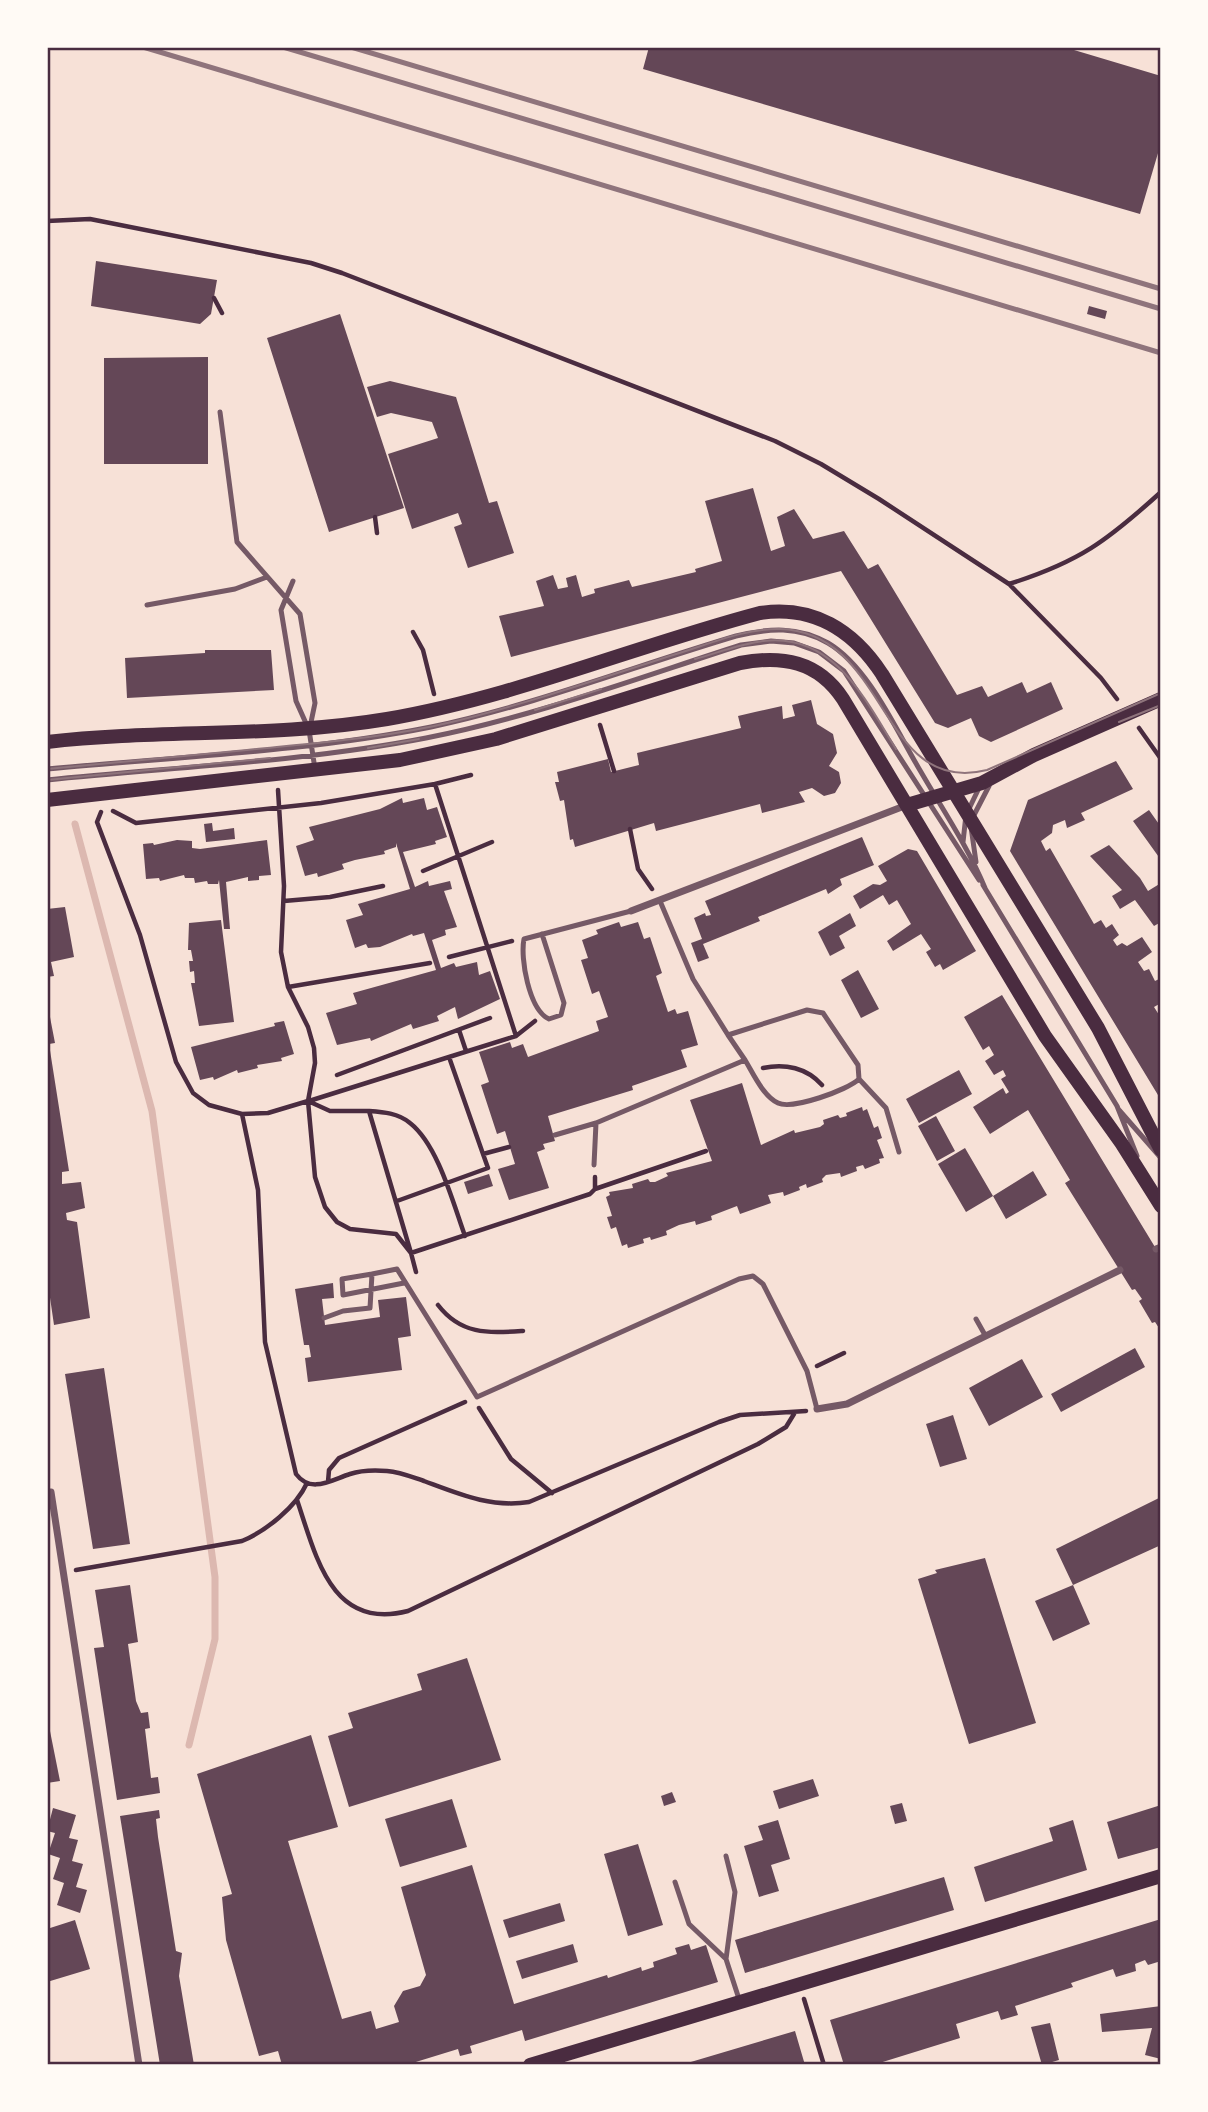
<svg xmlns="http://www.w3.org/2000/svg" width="1208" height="2112" viewBox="0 0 1208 2112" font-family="'Open Sans',sans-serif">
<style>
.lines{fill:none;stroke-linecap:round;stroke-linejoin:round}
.stream{stroke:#dcb8b0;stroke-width:7}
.building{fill:#644757}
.path{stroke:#4a2c40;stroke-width:4.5}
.service{stroke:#755966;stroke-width:5}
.minor{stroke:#755966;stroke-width:7}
.secondary{stroke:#4a2c40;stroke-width:14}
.tram{stroke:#8f747c;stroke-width:2}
.rail{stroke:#8f747c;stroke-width:5}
.neatline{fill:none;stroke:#4a2c40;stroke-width:2.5}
</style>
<rect width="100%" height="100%" fill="#f7e1d7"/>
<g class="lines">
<path class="stream" d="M75,824L152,1111L215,1577V1639L189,1745"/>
</g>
<path class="building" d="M649,47H1064L1161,76V143L1140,214L643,69Z
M96,261L217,280L211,314L200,324L91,306Z
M1089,306L1107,311L1105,319L1087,314Z
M340,314L404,508L329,532L267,338Z
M208,357V464H104V358Z
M390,381L456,397L489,503L497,501L514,553L468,568L454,527L462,524L458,513L412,529L388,454L438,438L432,422L391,413L377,417L367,387Z
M753,488L771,551L785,546L777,517L794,509L813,539L844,531L868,569L878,564L957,695L982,686L988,697L1022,682L1027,693L1051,682L1063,709L991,742L979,736L971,718L948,728L935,723L841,571L511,657L499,616L544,606L536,581L553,575L558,589L568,587L566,578L576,575L582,597L595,593L594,589L629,580L632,587L696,572L695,569L722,561L705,501Z
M205,650H271L274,690L127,698L125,658L205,653Z
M811,700L817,724L833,734L837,753L829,766L839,772L841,783L835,793L824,796L812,788L799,792L805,802L762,813L760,804L656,831L654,823L575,847L573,839L570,840L564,800L560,801L555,782H559L557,772L608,759L611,772L639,765L637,753L741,728L738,716L755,712L782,706L783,719L795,716L792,705Z
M1116,761L1133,789L1081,813L1085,820L1067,828L1065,820L1053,825L1052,833L1041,841L1046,851L1050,848L1094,924L1101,920L1106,928L1112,924L1119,935L1113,940L1117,946L1122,943L1127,946L1142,937L1152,952L1138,962L1144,971L1149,969L1155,981L1159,979L1161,981V1003L1154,1007L1161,1018V1100L1010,851L1028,800Z
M402,798L403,803L424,798L427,810L437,807L447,837L435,841L436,844L403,852L415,887L428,881L429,886L450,881L452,889L444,891L457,927L445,930L446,935L432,940L441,968L454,963L456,967L477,962L479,975L490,971L500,999L458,1019L455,1007L437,1016L439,1021L413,1029L411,1024L371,1041L370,1038L337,1045L326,1013L357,1004L353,993L436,970L424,933L413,936L412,934L380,947L368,948L366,944L355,948L346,920L363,915L358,904L410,889L396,843V847L384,851L385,854L355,860L342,864L344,869L318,877L317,873L305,876L296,846L314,840L309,827L380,809Z
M1149,810L1161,827V860L1133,821Z
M212,823L213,831L234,828L235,839L206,842L204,824Z
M862,837L874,865L840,879L842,885L828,894L826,889L795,902L758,917L760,921L703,944L709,958L698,962L691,943L702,939L694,918L705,913L706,916L711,915L705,901Z
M177,840L192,841V848L200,849L267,840L271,875L259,876V880L248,881V877L226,882L230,929H224L219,880L218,884H208L207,881L195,883L194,878H185L184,875L160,881L159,878L146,879L143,844L153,843L154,845Z
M1109,845L1140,878L1148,891L1161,883V922L1154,926L1135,900L1120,909L1112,896L1122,890L1090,856Z
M908,849L917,851L976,951L943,970L940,964L935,967L926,952L931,949L921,934L893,951L887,941L911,924L897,900L889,905L883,895L860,909L853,896L873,884L880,885L887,881L878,866Z
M65,907L74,957L51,962L54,976L47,977V909Z
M850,913L856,926L839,936L845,948L830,956L818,932Z
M221,920L234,1022L199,1026L191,983H195L194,971L190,972L189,961H193L191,950H188L189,923Z
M619,922L621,927L638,922L644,939L650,937L662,973L656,976L668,1012L675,1009L677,1014L688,1011L698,1045L681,1050L687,1067L632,1086L633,1090L548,1116L555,1141L543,1144L545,1149L537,1152L549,1188L509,1200L498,1169L515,1164L505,1131L497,1134L481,1085L489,1082L479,1052L510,1042L512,1048L523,1044L528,1057L599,1031L596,1021L608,1017L599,991L592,994L581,960L588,958L582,940L598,934L596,930Z
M858,970L879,1009L861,1018L841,980Z
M1002,995L1161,1257V1331L1155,1322L1152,1323L1139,1301L1142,1299L1135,1289L1132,1290L1065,1183L1070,1180L1028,1110L990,1134L973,1107L1003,1088L1006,1094L1009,1092L1001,1079L1006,1076L1003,1070L994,1075L985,1061L994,1055L989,1046L983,1050L964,1017Z
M47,1017H50L55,1043L49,1044L69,1171L62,1172V1184L81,1182L85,1208L66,1213L67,1220L77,1222L90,1318L54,1325L47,1277Z
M284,1021L294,1054L281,1058L282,1061L257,1065L258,1068L238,1073L237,1070L214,1080L213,1077L200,1080L191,1047L275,1026L274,1023Z
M959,1070L972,1094L919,1123L906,1099Z
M742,1083L761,1145L794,1130L795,1133L820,1127L824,1124L823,1120L838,1115L840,1118L847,1116L846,1113L862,1107L863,1111L867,1109L874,1128L878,1126L882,1138L877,1140L884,1158L879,1159L880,1163L865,1169L863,1165L856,1167L857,1171L841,1177L840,1173L826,1175L822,1179L823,1182L807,1188L806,1184L799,1187L800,1190L784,1196L783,1192L768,1195L771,1203L740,1214L737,1206L711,1216L712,1220L696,1225L695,1221L679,1225L666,1231L667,1235L651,1240L650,1237L643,1239L644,1243L628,1248L627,1244L622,1246L616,1227L611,1229L607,1217L612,1216L606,1197L610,1195L609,1192L633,1188L632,1184L648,1179L650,1182H655L668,1176L666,1173L712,1161L690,1100Z
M936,1116L955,1151L937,1161L918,1126Z
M965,1148L993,1196L966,1212L938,1164Z
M1033,1171L1047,1195L1006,1219L993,1196Z
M489,1174L493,1186L468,1194L464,1182Z
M333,1283L334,1298L322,1299L325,1325L380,1317L378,1300L406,1297L411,1336L398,1338L402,1370L308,1382L305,1358L311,1357L309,1345H304L295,1289Z
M1135,1348L1145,1367L1061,1412L1051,1394Z
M1022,1359L1043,1397L989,1426L969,1388Z
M104,1368L130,1544L93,1549L65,1374Z
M953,1415L967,1459L940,1467L926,1424Z
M1161,1497V1545L1073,1585L1056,1549Z
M985,1558L1036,1723L969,1744L918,1579L937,1573L935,1570Z
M130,1585L138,1642L128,1644L136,1701L141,1713L148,1712L150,1728L145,1729L151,1778L158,1777L160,1793L117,1800L94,1648L104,1647L95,1590Z
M1073,1585L1090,1624L1053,1641L1035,1601Z
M467,1658L501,1760L349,1807L328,1736L353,1728L348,1713L422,1690L417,1674Z
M47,1716L60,1781L47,1783Z
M311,1735L338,1827L288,1841L342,2019L371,2011L376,2029L399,2022L394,2006L403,1991L420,1986L426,1975L401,1887L472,1865L514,2004L607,1975L608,1978L641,1967L642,1971L654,1967L653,1962L677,1954L675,1948L689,1944L691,1950L706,1945L718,1982L525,2041L522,2030L470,2046L472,2053L460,2056L458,2049L406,2065H282L278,2051L259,2056L226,1940L222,1897L232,1894L197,1774Z
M813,1779L819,1796L779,1809L773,1791Z
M672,1792L676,1802L664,1806L661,1796Z
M452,1799L467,1847L400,1867L385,1819Z
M902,1803L907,1821L895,1824L890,1806Z
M1161,1805V1847L1118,1859L1107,1822Z
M53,1808L76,1815L69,1838L78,1840L72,1861L83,1864L76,1887L87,1890L80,1913L57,1905L64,1883L53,1879L60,1858L48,1854L55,1833L47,1831Z
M159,1810L160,1818L156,1819L158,1837L176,1951L182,1953L179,1976L194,2065H160L120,1816Z
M778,1820L790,1859L771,1865L779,1891L759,1897L744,1846L763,1840L758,1826Z
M1073,1820L1087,1870L985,1902L974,1867L1053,1841L1049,1828Z
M638,1844L663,1925L628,1936L604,1854Z
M944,1877L954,1910L745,1973L735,1940Z
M560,1903L565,1921L509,1938L503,1920Z
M1161,1919V1961L1148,1965L1145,1960L1135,1964L1136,1971L1116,1977L1113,1969L1071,1983L1073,1987L1015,2006L1018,2015L1001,2020L998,2011L956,2024L960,2038L873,2065H844L830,2020Z
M75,1920L90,1969L47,1982V1929Z
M573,1944L578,1962L522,1979L516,1961Z
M1161,2006V2059L1145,2055L1152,2028L1102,2032L1100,2014Z
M1050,2023L1059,2060L1042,2065L1031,2027Z
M795,2031L805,2065H684V2064Z"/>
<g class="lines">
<path class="path" d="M47,221L90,219L311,263L342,273L775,441L821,464L879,499L1009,584L1101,678L1117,699
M214,298L222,313
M375,517L377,533
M1009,584C1079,562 1107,541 1161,492
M413,632L423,650L434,694
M600,725L614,771
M1139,728L1161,759
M471,775L435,784L516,1036
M278,790L284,886L281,952L288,987L308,1027L314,1048L315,1063L308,1101L315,1177L325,1207L337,1222L350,1229L396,1234L411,1253L416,1272
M113,811L136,823L321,803L435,784
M101,812L97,822L140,935L176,1062L193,1093L209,1105L242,1114L268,1113L308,1101L330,1111H369L411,1253L590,1194L595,1189V1177
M630,829L638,869L652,889
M423,871L492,842
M284,901L330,897L383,886
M449,957L512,941
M288,987L430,963
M459,1030L466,1051
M449,1057L516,1036L535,1021
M763,1068C785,1063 807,1068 822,1085
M337,1075L490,1018
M309,1101L449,1057L483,1154L509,1147
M369,1111C383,1112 398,1113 410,1123C438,1145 453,1203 465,1236
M242,1114L258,1190L265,1342L296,1474C311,1494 331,1480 350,1474C362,1470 375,1470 387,1471C400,1472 412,1477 424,1481C459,1494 491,1508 529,1502L719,1422L740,1415L806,1411
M595,1189L706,1151
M397,1201L488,1168L483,1154
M438,1305C461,1335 488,1333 523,1331
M817,1366L844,1353
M479,1408L511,1459L552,1493
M328,1482L329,1470L339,1458L465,1402
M297,1500C316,1556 331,1631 408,1611L758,1444L786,1427L794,1414
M76,1570L242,1541C266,1531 296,1507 307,1483
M804,1999L824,2065"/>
<path class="service" d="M220,412L237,542L300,614L315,703L310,727
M293,581L281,610L296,701L309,730L315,769
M147,605L235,589L267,577
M47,769C175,757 306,752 431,727C535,705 635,666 736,636C769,628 798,626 828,643C869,667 897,732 921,772C943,810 968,847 985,888
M47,780C173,767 302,762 426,738C533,717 638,678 741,645L771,641L794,643L819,652L844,671L979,880
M973,817L989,786
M971,827L976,862
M963,842L966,815L979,788
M983,885L1117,1106L1137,1156
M660,901L693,979L728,1035L807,1010L823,1013L858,1065L859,1079L886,1108L899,1152
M542,934L564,1003L561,1015L549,1019C529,1010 520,958 524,939L631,911
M728,1035L745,1060
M1119,1110L1161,1158
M555,1135L596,1123L745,1060C753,1073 763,1096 778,1103C792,1110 848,1090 859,1079
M594,1165L596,1123
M372,1274L342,1279L343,1295L404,1283
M324,1318L343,1311L370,1308L372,1274L397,1269L477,1397L739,1279L753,1276L763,1284L807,1371L817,1409
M976,1319L985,1335
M726,1856L735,1892L726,1959
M675,1882L689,1924L726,1959L739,1999"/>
<path class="minor" d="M631,911L907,805
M1156,1249L1161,1247
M817,1409L847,1404L1120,1270
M51,1492L139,2065"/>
<path class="secondary" d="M47,742C160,729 274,738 387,719C515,697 635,646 760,613C813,605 853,630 882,674L1098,1028L1161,1150
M47,800L400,760L496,739L740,663C782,655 818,661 843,699L1045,1036L1122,1144L1161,1206
M907,805L982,783L1034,755L1161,699
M530,2065L1161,1876"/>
<path class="tram" d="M695,659C717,653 740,644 763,641C833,632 865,699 896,749
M535,710L601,689
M1119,722L1161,705
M368,748L419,739
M47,769C114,763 180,756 247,750C317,743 387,738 456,721C529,703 601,678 673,655C707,645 744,628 780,629C889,632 879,797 987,770L1161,693
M47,780L270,758"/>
<path class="rail" d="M143,47L1161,353
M283,47L1161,309
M351,47L1161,289"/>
</g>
<rect width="1208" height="2112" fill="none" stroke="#fffaf5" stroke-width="98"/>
<rect x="49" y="49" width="1110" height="2014" class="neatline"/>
</svg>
